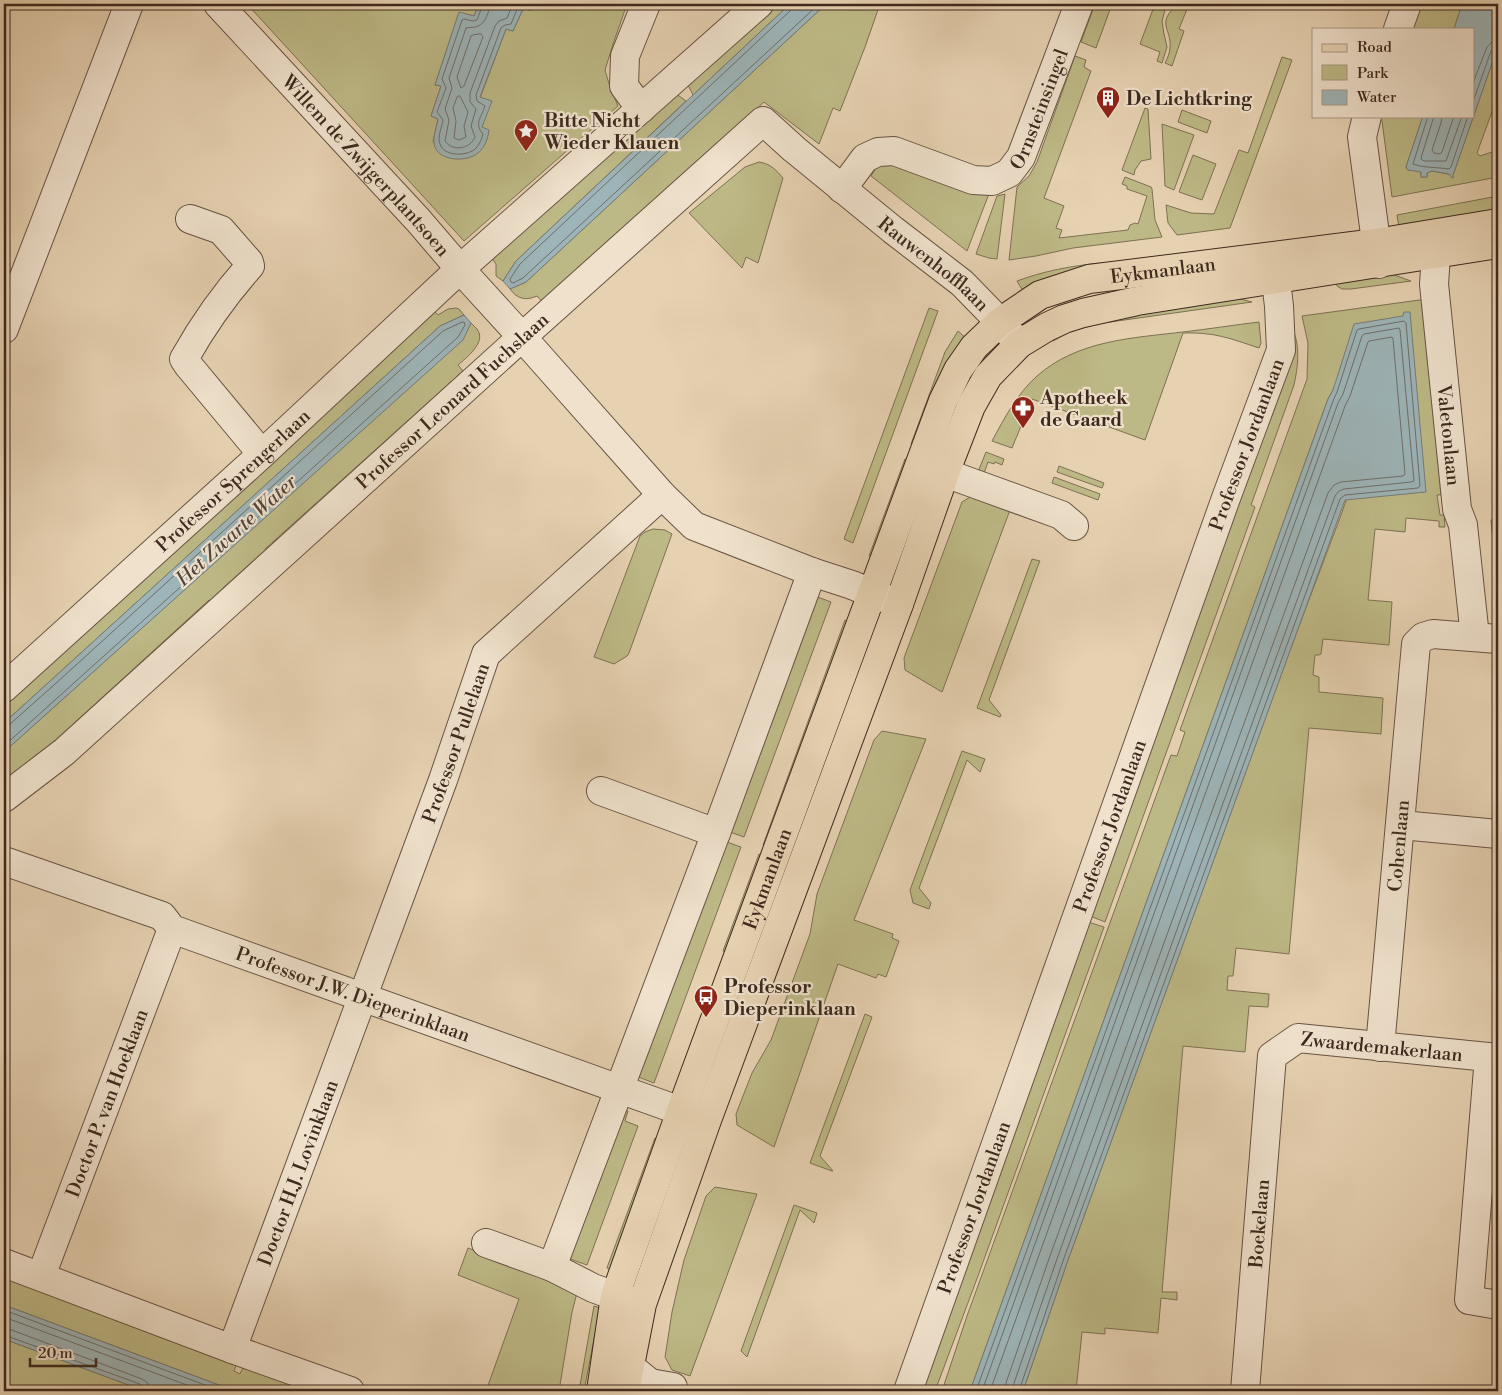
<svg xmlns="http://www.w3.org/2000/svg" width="1502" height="1395" viewBox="0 0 1502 1395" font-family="'Libre Bodoni',serif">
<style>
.green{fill:#bdb986;stroke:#7e7152}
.water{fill:#9db4b8;stroke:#777c7a}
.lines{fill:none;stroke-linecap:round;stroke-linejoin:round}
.shore{stroke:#6e6e6b;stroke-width:1}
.minor-casing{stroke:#685343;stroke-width:30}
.major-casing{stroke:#3e291e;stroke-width:30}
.minor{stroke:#efe1cc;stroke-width:28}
.major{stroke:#e6d1b1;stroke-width:28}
.labels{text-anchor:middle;stroke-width:4.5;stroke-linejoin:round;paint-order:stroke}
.poi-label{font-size:19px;font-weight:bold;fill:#3e291e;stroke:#efe1cc;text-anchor:start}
.street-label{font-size:19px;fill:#3e291e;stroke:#efe1cc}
.water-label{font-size:20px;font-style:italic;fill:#51453d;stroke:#efe1cc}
</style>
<rect width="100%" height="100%" fill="#e6d1b1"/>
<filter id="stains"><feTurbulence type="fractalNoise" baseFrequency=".004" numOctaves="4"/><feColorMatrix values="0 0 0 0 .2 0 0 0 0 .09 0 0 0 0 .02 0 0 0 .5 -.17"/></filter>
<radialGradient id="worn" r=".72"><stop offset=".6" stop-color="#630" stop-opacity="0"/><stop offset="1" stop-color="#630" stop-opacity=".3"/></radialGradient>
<path class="green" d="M247,4H479L474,16L459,13L435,85L441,86L431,116L438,119L433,142L482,127L480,98L506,29L513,31L523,9L531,10L534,4H627L614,41L605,70L610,87L618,106L464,241Z
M775,4H790L693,95L687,83Z
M826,4H880L865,47L840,111L833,108L819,144L764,102L543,303L537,296C526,301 517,299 510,289L526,282Z
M1095,4H1112L1096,48L1081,42Z
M1155,4H1170L1165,10L1162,21L1164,34L1167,47L1162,63L1157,61L1160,52L1140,44Z
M1178,4H1189L1179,29L1184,31L1172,66L1165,63C1167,59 1170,53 1170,48C1172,28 1155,24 1178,4Z
M1418,4H1462L1454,29H1408Z
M1498,46V95L1477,153L1480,156L1498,150V177L1392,197L1382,121L1378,119V116H1423L1406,167L1408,170H1417L1421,172V177H1427V173L1432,171L1453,175Z
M1075,56L1086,60L1084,67L1091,71L1044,198L1064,206L1056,228L1062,230L1059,238L1128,230L1130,225L1135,223L1138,224L1147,196L1127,189V186L1122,184L1125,177L1151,187L1152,189L1155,220L1162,237L1073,248L1036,256L1009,260L1017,187L1029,176L1037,162Z
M1282,57L1292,60L1230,228L1177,235L1168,223L1166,205L1191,213L1214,214L1239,150L1248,153Z
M675,93L686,101L516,261L503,281L496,276V264L491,257Z
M1145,108L1148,109L1151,159L1141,161L1135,170L1134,175L1122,170Z
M1182,110L1211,121L1207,133L1178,122Z
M1162,124L1194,135L1174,190L1165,186Z
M1193,155L1216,164L1202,200L1179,192Z
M886,161L990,191L967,251L871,176L877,166Z
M759,162C771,164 776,170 783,178L758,263L746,257L742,268L689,213L745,167Z
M1005,194L997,259L989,258L976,254L997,196Z
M1498,196V216L1400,233L1397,215Z
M1100,263V271L1026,296L1017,281C1044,271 1071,266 1100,263Z
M1386,272L1411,281L1351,289H1342L1337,286L1335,277Z
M1229,296L1252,302L1096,324L1070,332L1053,341L1048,333Z
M1427,299L1450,494L1437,495L1440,515H1444L1445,527H1439V521L1406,518L1405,532L1375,529L1368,600L1392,602L1389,645L1323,639L1321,654L1319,655H1315L1313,675L1319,677V692L1383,698L1381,734L1309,728L1289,954L1236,948L1233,976H1228L1227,990L1269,994L1268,1007L1249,1006L1245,1052L1183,1046L1162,1292H1177V1300L1161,1298L1158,1333L1105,1328V1334L1082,1332L1076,1391H1023L1068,1260L1290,650L1341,515L1410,313L1403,316L1333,390L1328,399L970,1391H942L967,1316L1171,755L1177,756L1185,732L1180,730L1307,379L1308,343L1302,316Z
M456,308L459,309L464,315L440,326L4,723V702L433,310L438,315L448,309Z
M929,308L938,311L853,543L844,539Z
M1259,322L1261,343L1259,348C1229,338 1214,332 1183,333L1145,440L1032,399L1012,448L992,441C1005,417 1017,394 1037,376C1078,340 1133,338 1183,332C1209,329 1234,325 1259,322Z
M471,323C473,325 475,327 477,329C487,342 467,357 458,365L463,371L265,549L268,553L267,557L251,563L223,588L216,602L214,604L209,600L49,746L52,751L4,787V752L462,340Z
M958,331L970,342L919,448L911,444L945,352Z
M1294,332C1300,349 1298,367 1294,385L1251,505L1255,507L1105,922L1090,916Z
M986,452L1004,459L1002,465L995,462L994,464L988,462L982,479L976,477Z
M905,459L914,462L878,560L869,556Z
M1059,466L1104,483L1102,488L1057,472Z
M1054,477L1100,494L1098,500L1052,483Z
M972,496L1010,510L942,692L905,670L904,658L962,502Z
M1498,518V593L1491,520Z
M653,529L665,530L672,534L629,653L627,656L614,664L594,657L640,536L645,532Z
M1032,559L1040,561L1039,563L989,700L1001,715L1000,717L977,708Z
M815,596L831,602L744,837L730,832Z
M845,620L855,624L772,848L763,845Z
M882,731L926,739L854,920L893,934L892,938L899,941L886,977L878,974L876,978L838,964L774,1147L737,1125L736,1114L752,1073L771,1040L810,934L817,894L874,740Z
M962,751L985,759L980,772L967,760L919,888L931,903L929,909L913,903L910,890Z
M721,840L741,847L654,1083L636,1076Z
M759,854L768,858L733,955L723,951Z
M1088,922L1104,927L978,1276L935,1391H917L1076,961L1079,952L1075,951Z
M865,1014L872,1017L820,1156L833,1171H832L810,1163Z
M622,1108L628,1111L625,1121L638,1126L587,1265L567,1258Z
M655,1138L664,1141L616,1271L607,1268L608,1265Z
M715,1187L757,1194L690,1376L672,1370L665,1357L672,1312L684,1260L706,1196Z
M794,1205L817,1213L814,1223L800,1210L747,1357L741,1351Z
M468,1248L578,1289L572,1312L559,1391H486L519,1299L458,1275Z
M4,1277L237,1363L234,1371L240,1374L244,1365L314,1391H235L4,1305Z
M594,1306L603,1309L595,1334L584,1391H579Z
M4,1339L145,1391H16L4,1387Z"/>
<path class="water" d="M479,4H534L531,10L523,9L513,31L506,29L480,97L492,101L482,127L489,130C488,140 483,152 473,156C461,162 436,160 434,143C433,136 437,126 438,119L431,116L441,86L435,85L459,12L474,16Z
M790,4H826L526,282L510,289L503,281L516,261Z
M1462,4H1498V46L1453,175L1454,177L1452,178L1449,174L1432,171L1427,173V177H1421V172L1408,170L1406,167L1423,116H1473V29H1454Z
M1404,312H1410L1426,492L1345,500L1068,1260L1023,1391H970L1328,399L1333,390L1354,324L1403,316Z
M464,315L471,323L463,340L4,752V723L440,326Z
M4,1305L235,1391H145L4,1339Z"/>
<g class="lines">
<path class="shore" d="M483,4L477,20L473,21L464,19L462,20L442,79L446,88L437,112L443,120C442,127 437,137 440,144C444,156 463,156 472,151C478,148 481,141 483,134C474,124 481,118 485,106L477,101L476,95L501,28L505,25L511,24L518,7L523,4
M490,4C489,11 486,23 478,26C475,28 470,27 466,28L449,78L452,88L445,109L449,120L445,141C453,152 470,149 475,137L471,126L476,109L470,102V93L495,26L499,21L507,18L513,4
M793,4L791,10L520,264L510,279L511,282L513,283L523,278L819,4
M481,34L483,37L464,86L461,88L457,77L471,36L473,35Z
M1473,83L1487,47L1492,42L1498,41
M460,96L468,112L464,126L466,137L459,140L454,138L456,121L453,108L457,97Z
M1473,102L1491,51L1494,48H1498
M1428,116L1413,164C1424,168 1436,167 1449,169L1451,167L1468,116
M1434,116L1421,158L1422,160L1425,161H1446L1462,116
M1442,116L1441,123L1432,150L1434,153L1440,154L1442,152L1454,116
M4,726L9,725L54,685L443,331L462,322H464L465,325L458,337L4,746
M4,1310L221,1391
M4,1317L203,1391
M4,1329H9L142,1379L148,1383L150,1391
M4,1335L140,1384L143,1387L144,1391
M976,1391L1333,401L1337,392L1357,330L1359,329L1404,321L1406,323L1420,486L1418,488L1345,495L1340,499L1064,1258L1019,1391
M982,1391L1338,403L1343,394L1362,336L1364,334L1399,328L1400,330L1414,481L1411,482L1344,489L1339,491L1335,496L1058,1256L1013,1386V1391
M990,1391L1345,406L1350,396L1368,342L1369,341L1392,337L1393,339L1405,474L1403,476L1341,482L1334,485L1328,493L1051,1253L1006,1383L1005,1391"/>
<g class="minor-casing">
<g id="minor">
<path id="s1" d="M218,4L418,220L460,269L522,337L662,495L694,526L812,572L852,585L899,604"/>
<path d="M1398,29L1407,4"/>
<path d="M641,109L624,86L625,56L646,4"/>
<path d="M1367,116L1362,137L1379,264"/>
<path id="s2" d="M842,189L865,158L878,152L894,151L973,180L992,181L1009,173L1021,157L1079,4"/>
<path d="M190,219L221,230L249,262L250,266C224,295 203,325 184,359L188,365L262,454"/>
<path id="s3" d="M1435,234L1436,255L1434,284L1457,509L1463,525L1475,637"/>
<path d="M4,329L129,4"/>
<path d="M924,464L945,473L1061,515L1074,526"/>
<path id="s4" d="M4,688L262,454L460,269L759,4"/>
<path d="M601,791L716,833"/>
<path id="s5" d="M4,798L64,752L522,337L763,121L794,149L893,230L962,283L1000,322L1019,344"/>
<path d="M1401,825L1498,834"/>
<path id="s6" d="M4,861L162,916L172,929L703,1119"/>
<path id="s7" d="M1380,1047L1416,644L1423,637L1433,634L1498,639"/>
<path d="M1489,1057L1469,1300L1498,1305"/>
<path d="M486,1243L552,1267L593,1288L615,1296L638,1303"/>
<path d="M4,1263L232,1349L350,1391"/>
<path d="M552,1267L716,833L812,572"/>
<path id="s8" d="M41,1276L172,929"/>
<path id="s9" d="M232,1349L443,780L486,654L662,495"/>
<path d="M608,1363L629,1366L650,1383L673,1387L672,1391"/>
<path id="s10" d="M908,1391L1226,498L1281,350L1279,306L1273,257"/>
<path id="s11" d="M1245,1391L1272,1056L1298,1038L1498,1058"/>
</g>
</g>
<g class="major-casing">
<g id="major">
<path id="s12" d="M601,1391L615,1296L681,1111L943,401L958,370L974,347L1000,322L1040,295L1089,279L1376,243L1498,223"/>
<path d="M625,1391L642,1304L707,1120L899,604L945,473L971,406L988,376L1019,344L1047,327L1064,319L1083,313L1137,301L1498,244"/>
</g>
</g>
<use href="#minor" class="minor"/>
<use href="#major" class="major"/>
</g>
<defs>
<g id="building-pin" transform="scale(1.25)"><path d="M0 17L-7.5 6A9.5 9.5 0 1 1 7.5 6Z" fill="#8f2418" stroke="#efe1cc"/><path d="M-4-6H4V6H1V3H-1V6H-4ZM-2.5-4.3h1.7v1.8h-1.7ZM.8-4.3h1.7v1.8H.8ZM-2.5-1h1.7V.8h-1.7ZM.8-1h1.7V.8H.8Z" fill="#fff"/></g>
<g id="sight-pin" transform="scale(1.25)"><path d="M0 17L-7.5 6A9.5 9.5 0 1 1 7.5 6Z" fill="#8f2418" stroke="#efe1cc"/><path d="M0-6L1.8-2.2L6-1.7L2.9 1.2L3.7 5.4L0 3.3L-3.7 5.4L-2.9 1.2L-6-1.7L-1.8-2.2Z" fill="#fff"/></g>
<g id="pharmacy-pin" transform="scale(1.25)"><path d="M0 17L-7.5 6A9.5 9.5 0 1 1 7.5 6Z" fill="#8f2418" stroke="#efe1cc"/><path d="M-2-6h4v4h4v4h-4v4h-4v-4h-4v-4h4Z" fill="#fff"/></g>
<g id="bus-pin" transform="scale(1.25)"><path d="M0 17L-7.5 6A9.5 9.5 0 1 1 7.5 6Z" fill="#8f2418" stroke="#efe1cc"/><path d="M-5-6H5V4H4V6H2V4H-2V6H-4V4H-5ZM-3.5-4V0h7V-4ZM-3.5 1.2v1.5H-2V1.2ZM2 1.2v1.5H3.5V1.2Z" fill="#fff"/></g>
</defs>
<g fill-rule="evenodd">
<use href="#building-pin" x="1108" y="98"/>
<use href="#sight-pin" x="526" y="131"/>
<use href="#pharmacy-pin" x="1023" y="408"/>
<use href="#bus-pin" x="706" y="997"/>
</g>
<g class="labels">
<g class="poi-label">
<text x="1126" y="105">De Lichtkring</text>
<text x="544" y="127">Bitte Nicht<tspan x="544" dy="22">Wieder Klauen</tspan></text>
<text x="1040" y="404">Apotheek<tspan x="1040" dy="22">de Gaard</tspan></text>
<text x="724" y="993">Professor<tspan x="724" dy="22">Dieperinklaan</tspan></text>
</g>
<g class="street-label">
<text dy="7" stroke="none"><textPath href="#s2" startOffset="262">Ornsteinsingel</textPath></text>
<text dy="7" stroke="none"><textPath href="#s1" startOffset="219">Willem de Zwijgerplantsoen</textPath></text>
<text dy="7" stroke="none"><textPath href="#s5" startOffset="1240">Rauwenhofflaan</textPath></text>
<text dy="7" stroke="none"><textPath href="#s12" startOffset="1322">Eykmanlaan</textPath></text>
<text dy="7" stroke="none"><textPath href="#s5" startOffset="599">Professor Leonard Fuchslaan</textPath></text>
<text dy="7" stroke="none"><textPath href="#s3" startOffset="202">Valetonlaan</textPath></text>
<text dy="7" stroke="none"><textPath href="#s10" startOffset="1005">Professor Jordanlaan</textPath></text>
<text dy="7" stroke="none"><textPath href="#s4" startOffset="309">Professor Sprengerlaan</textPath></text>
<text dy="7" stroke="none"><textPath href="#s9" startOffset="646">Professor Pullelaan</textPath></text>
<text dy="7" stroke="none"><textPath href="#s10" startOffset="600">Professor Jordanlaan</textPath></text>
<text dy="7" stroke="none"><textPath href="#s7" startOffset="202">Cohenlaan</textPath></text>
<text dy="7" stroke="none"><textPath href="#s12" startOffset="540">Eykmanlaan</textPath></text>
<text dy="7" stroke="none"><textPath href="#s6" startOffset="376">Professor J.W. Dieperinklaan</textPath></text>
<text dy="7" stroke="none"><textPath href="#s11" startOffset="452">Zwaardemakerlaan</textPath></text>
<text dy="7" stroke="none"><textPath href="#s8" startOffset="185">Doctor P. van Hoeklaan</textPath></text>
<text dy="7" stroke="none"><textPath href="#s9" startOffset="188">Doctor H.J. Lovinklaan</textPath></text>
<text dy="7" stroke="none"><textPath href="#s10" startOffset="195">Professor Jordanlaan</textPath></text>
<text dy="7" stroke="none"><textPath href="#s11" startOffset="168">Boekelaan</textPath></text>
</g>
<g class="water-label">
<text transform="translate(236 530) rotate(-42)" y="7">Het Zwarte Water</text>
</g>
</g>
<rect width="1502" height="1395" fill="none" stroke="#e6d1b1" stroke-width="20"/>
<rect x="5" y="5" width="1492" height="1385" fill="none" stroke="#3e291e" stroke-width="2.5"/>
<rect x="10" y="10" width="1482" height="1375" fill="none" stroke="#3e291e"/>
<rect x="1312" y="28" width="162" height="90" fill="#efe1cc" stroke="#a89786"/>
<rect x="1322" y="44" width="25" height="8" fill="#e6d1b1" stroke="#a89786"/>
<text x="1357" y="52" font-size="15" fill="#3e291e">Road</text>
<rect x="1322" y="65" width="25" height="15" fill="#bdb986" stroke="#a89786"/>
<text x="1357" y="78" font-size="15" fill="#3e291e">Park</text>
<rect x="1322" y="90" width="25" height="15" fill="#9db4b8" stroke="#a89786"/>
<text x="1357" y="102" font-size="15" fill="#3e291e">Water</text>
<path d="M30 1358v8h66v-8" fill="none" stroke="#3e291e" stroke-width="2.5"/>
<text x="38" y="1358" font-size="15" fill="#3e291e" stroke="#efe1cc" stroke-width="4" paint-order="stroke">20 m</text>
<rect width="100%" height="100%" filter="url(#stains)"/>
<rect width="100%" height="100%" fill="url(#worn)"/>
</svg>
